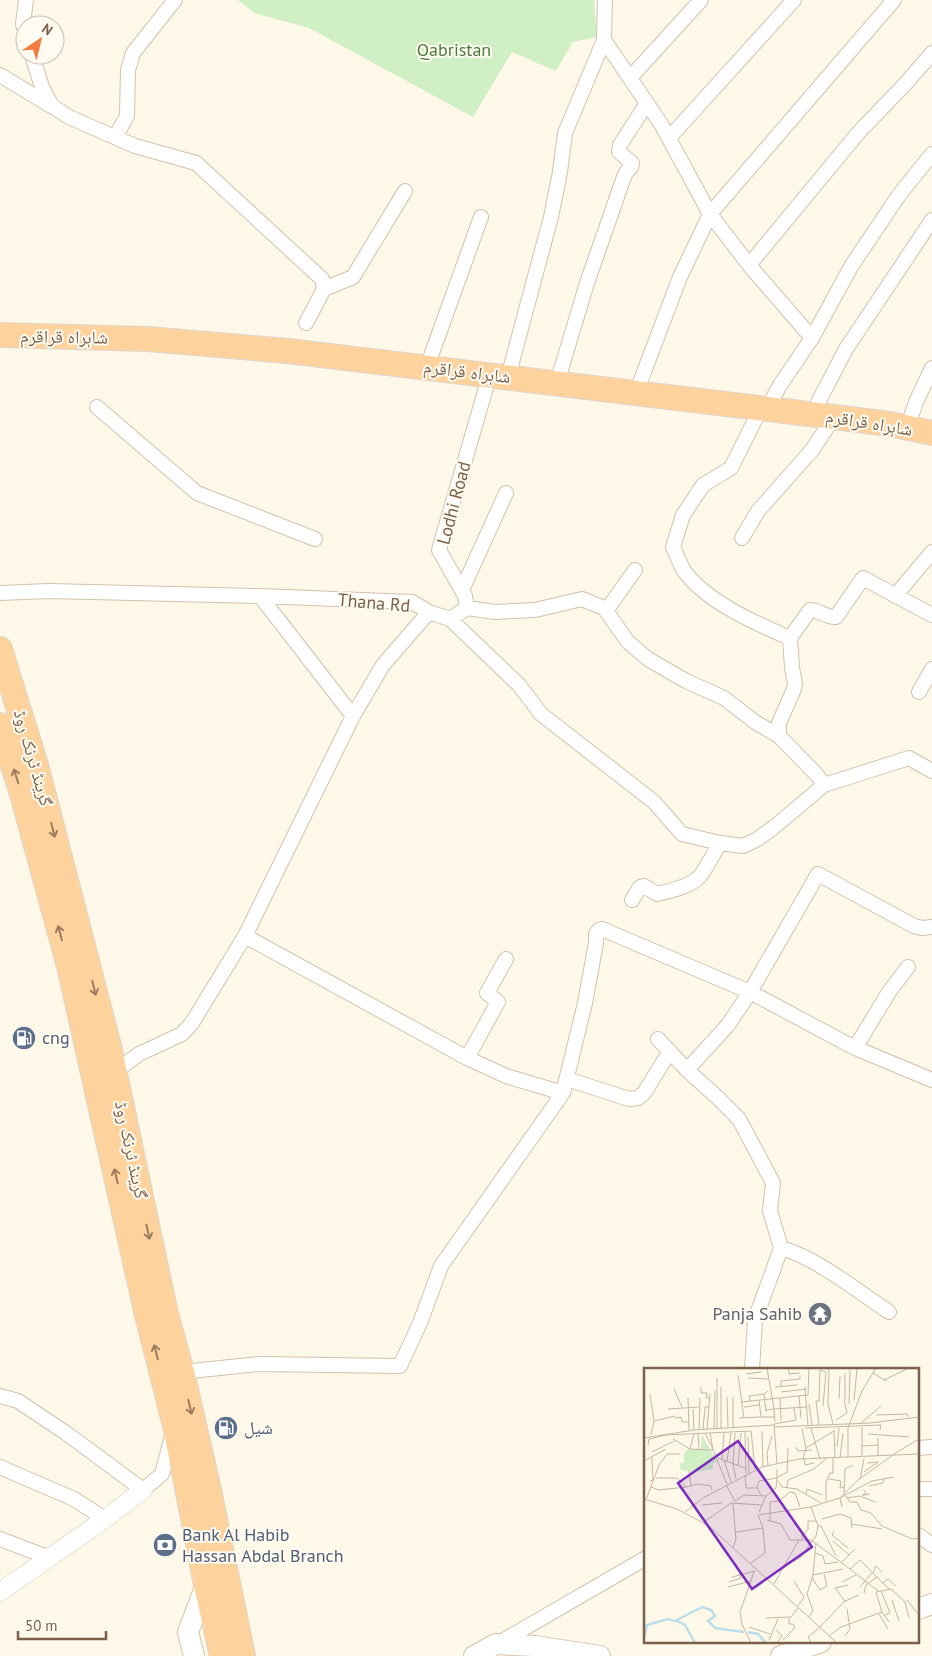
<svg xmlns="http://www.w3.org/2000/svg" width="932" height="1656" viewBox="0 0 932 1656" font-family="'PT Sans','Noto Naskh Arabic',sans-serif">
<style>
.green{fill:#d1efc5}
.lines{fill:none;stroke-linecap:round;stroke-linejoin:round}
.minor-casing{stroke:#d3c1ac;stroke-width:16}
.tertiary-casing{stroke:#d3c1ac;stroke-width:19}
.secondary-casing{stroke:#d7c2aa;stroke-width:22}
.trunk-casing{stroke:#ddd6d0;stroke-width:26}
.minor{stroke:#fff;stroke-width:14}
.tertiary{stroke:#fff;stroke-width:18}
.secondary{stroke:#fff;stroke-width:20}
.trunk{stroke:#fed29c;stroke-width:24}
.oneway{stroke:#9d7c5e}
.labels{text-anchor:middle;stroke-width:4;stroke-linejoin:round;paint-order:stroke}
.park-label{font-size:18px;fill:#497d3c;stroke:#fffbf1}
.street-label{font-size:18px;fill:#7d6049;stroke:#fffbf1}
.service-label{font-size:18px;fill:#4e5e75;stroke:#fffbf1;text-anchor:start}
.worship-label{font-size:18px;fill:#5b616d;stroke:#fffbf1;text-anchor:end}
.inset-river{fill:none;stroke:#badfeb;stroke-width:2.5}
.inset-road{fill:none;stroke:#c6b6a4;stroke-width:1}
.view{fill:#7b2cbf;fill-opacity:0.15;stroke:#7b2cbf;stroke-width:2.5}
.inset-edge{fill:none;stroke:#7d6049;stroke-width:2.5}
</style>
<rect width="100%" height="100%" fill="#fef8e9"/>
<path class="green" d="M238,0H594L597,37L573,42L556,71L512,52L473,117L309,28L254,13Z"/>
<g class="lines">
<g class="minor-casing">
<path id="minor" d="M25,31L23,24L26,0
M604,40L661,124L710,214L749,265L812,338
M32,55L42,87L52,106L69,117L135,146L196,163L322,279L324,289L306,323
M0,75L51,106
M630,78L701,0
M115,137L127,116L128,70L133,53L175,0
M669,138L794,0
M749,265L859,132L907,82L932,53
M324,289L353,277L405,191
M427,367L481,217
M508,377L551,217L560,172L565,133L604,40L605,0
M557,383L587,283L625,174L631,167L632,163L619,152L620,145L647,103
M636,393L680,277L710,214L894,0
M97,407L197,493L315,539
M761,408L731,468L703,485L683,515L673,547C677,555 680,565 685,572C707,602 757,624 790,638L792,668L795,683L794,689L779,723V736
M767,409L780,385L812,338L852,265L899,195L932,154
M812,414L846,349L932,220
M907,428L916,402L932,368
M742,538L758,511L812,450L834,417
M462,590L506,493
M0,593L49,591L260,596L412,602L429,612L450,619L519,685L541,714L654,802L682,834L720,843
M260,596L353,716
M895,596L932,552
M467,608L495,612L535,610L582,599L604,608L628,642L648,659L686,681L724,698L755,722L779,736L817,775L824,785
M606,611L635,570
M450,619L467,608L465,596L439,550L490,374
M790,638L810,610C819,610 827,618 836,617L863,578L932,615
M919,692L932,669
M632,900L640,887L644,886L657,894C671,891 692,886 701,875C708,865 714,853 720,843L743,846L756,840L773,828L824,785L909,758L932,771
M245,936L467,1058L506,1076L563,1093
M658,1039L687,1070L717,1097L739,1119L773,1183L770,1211L781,1248L755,1320L752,1370
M855,1048L889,992L908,967
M467,1058L498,1002L487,993L506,959
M687,1070L728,1025L750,992L818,874L914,926L922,928L932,927
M113,1073L139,1054L182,1034L192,1023L245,936L353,716L383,665L429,612
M567,1079L629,1099L638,1098L644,1093L670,1051
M781,1248C815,1257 859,1292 889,1312
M182,1372L259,1364L400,1366L420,1323L441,1266L563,1093L585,1003L596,943V934L599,930L602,929L750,992L853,1047L932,1080
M0,1396L18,1401L66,1433L143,1490L162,1474L172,1436
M918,1448L932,1447
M0,1467L74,1499L105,1519
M918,1489H932
M918,1535L932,1545
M0,1539L50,1558
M497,1644L646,1558"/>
</g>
<g class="tertiary-casing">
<path id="tertiary" d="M0,1592L105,1519L143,1490"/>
</g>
<g class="secondary-casing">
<path id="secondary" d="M918,1609L932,1604
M194,1656L188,1632L206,1585
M474,1656L496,1644L535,1646L600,1656
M781,1656L821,1642"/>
</g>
<g class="trunk-casing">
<path id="trunk" d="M0,335L148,339L288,351L834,417L890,424L932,433
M0,649L36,765L109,1046L166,1314L182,1372L209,1490L243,1656
M0,725L22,794L69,966L146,1311L175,1426L206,1585L222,1656"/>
</g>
<use href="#minor" class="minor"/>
<use href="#tertiary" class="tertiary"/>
<use href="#secondary" class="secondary"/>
<use href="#trunk" class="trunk"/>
</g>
<defs><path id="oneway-shaft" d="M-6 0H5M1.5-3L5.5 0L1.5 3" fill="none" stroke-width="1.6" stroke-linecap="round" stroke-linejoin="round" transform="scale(1.25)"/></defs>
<g class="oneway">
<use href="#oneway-shaft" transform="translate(16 776) rotate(-108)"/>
<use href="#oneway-shaft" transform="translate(53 830) rotate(76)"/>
<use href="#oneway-shaft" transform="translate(60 933) rotate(-105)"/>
<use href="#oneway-shaft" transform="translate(94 988) rotate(76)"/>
<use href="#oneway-shaft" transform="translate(116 1176) rotate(-103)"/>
<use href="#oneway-shaft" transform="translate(148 1232) rotate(78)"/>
<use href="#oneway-shaft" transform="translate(156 1352) rotate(-104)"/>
<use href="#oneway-shaft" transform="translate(190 1407) rotate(77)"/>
</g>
<defs>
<g id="fuel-disc" transform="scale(1.25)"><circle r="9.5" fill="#5c6f8a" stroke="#fffbf1"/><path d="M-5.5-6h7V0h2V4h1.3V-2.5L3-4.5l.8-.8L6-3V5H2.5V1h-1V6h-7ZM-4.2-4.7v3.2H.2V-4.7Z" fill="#fff"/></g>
<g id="temple-disc" transform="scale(1.25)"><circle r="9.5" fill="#6b7280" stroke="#fffbf1"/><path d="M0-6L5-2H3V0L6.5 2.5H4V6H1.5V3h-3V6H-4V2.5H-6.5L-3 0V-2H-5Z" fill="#fff"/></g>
<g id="bank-disc" transform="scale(1.25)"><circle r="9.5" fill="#5c6f8a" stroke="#fffbf1"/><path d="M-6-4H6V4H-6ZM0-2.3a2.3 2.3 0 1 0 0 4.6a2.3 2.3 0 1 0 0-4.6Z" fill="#fff"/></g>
</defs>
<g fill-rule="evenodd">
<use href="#fuel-disc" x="24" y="1038"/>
<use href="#temple-disc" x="820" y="1314"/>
<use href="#fuel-disc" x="226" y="1428"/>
<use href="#bank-disc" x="165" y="1545"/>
</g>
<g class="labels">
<g class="park-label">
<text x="454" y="56">Qabristan</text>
</g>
<g class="street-label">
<text transform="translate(64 337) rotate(1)" y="6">شاہراہ قراقرم</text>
<text transform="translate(467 372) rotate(7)" y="6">شاہراہ قراقرم</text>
<text transform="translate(869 423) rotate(9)" y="6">شاہراہ قراقرم</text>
<text transform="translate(454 503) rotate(-75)" y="6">Lodhi Road</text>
<text transform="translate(374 603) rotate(5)" y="6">Thana Rd</text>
<text transform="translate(33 758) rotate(74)" y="6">گرینڈ ٹرنک روڈ</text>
<text transform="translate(131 1150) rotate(78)" y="6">گرینڈ ٹرنک روڈ</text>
</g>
<g class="service-label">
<text x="42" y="1044">cng</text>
<text x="244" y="1434">شیل</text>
<text x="182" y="1541">Bank Al Habib<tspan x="182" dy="21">Hassan Abdal Branch</tspan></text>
</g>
<g class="worship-label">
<text x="802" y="1320">Panja Sahib</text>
</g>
</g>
<g transform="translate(644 1368)">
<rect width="275" height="275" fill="#fef8e9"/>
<path d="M58,67L73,94L69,95V101L51,104L37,102L35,95H40V85L44,81H57Z" fill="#d1efc5"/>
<path class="inset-river" d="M33,253L41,257L51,275M104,264L114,266L122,275M0,270L3,257L24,251L31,253L58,239L67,242L71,248L64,253L71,260L100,264"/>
<path class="inset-road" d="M144,0L145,6L156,5M185,0L184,36L189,56M229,5L242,13M102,6L117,4M94,7L100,50M73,10V61M104,10L124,11M240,12L265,0M137,18V13L156,11V7M57,19V25H63L62,30H65M77,19V60M131,19L153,17M161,19L164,58M30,21L38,39M137,24L162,21M6,26L10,53L7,67M155,28L157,50M83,29L84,60M89,29V60M44,30L45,62M136,30L137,53M195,31L196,8M201,31V5M115,32L117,49H130M210,32L213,1M106,33L105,28L120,26M175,33L176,2L182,4L179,38M97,34L164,27L165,0M165,36L168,57M205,36L206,2M100,39L115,37M24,41L55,39M49,41L50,62L130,57M121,42L130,41L123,0M122,44L120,26L124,23M232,47L263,46L264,49M31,50L37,49L38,54H45M95,50L117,49M192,52L203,45L200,31M10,53L31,48M131,54L130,41L163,39M217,55L237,38M175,57L172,33H176M130,59L226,55L275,49M218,59V88M158,60L162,80L159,91M161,60L237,57L236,62M167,60L176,91M55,61L56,30M59,61L61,39H64M63,61L66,26M70,61L71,23M190,62L191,89M118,63L119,99M101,64L102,106M54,65L55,81M61,65L68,79M66,65L69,82L83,116M91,65L89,96L92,111M50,66L46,81L69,82M224,66L265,69M104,69L105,105M0,70L50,62M234,70V88M29,71L46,81M4,77L5,71L22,67L107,63L111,101M218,78L234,77M151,79L154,83L168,82M193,79L195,60M162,80L190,63M8,84L30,73M250,86L275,71M204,89V60L218,23L232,0M74,90L101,100M196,90L199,65M78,91L80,65M160,91L161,97L170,95M80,92L87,114M0,93L22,81M83,93L87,65M133,96L130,56L152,52L150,40M94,98L97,65M124,98L123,85L128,68M45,103L47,118M220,104L234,94L223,95M143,105L144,80M101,107L102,120H113L117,127M12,110H33L42,119L54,116L67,118L68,122M185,111L197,113L196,120L200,119M216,111L220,91M6,113L9,112L8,90M134,113L138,119L153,121L177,135M82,117L91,133M225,118L239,115L240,111M7,119L15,122L42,119M113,120L115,113L133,110V101M143,120L144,112L170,101L183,90M220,122L222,126L218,127H221L226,126M146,124L151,125L156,139M162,126L163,121L178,127M200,127L201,101L209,97M202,128L206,134H213L217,142L227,145L238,158L268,171L275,170M203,130L215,128L232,134M0,131L33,141L65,158L193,275M2,132L15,97L23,86H36M91,133L100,127L122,128M182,134V114L186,105H189V90M89,135L92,172L89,179M58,137L78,135M198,139L196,130L228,113L250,109M41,144L59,130L118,99L155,91L275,86M115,144L122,128L132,120L133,110L143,104M178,151L196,146L207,150L208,160M123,152L137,156L146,172H155M126,153V134L135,133L146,124M60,154L87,135L118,137M208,156L238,161M174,158H177L192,188M190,163L188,167L204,180M92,164L119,160M158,172V167L164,162V153H172M189,173L205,187M171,185L179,188L181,196L194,194M198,194L211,181M107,195L121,185L119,160L114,147L167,139M140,198L155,172H167L206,201L216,192L245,221M206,201L234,223M229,205L232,198L238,204M169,207L199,201M88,209L111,203M168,210L176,222L183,218L180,206M150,213L160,229L154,238M85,214L97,210L95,205M198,214L212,207M239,215L244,211L252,218M130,216L140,198L156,190L172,168L174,158L167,139L196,130L214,112L249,87M84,219L107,213M216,219L228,205M237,223L246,245L241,247M220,225L222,217L233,209M248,232L255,253M263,232L275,247M201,233L191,220L204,217M238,244L232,224L247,221L261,234L265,250M235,246L244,261M165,249L169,243L163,226L169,207L172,175M122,250L147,249L154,240M105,259L126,266M176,259L201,233L215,227M132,262L138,268L133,275M185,268L197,259L238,244L245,254M201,268L206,261L203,241M125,272L134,251M139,272L151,260L149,256H145V250M107,275L98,256L96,244L110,204M167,275L164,269L175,260"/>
<path class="view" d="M94,73L168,179L108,221L34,115Z"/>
<rect width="275" height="275" class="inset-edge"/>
</g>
<g transform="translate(40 40) rotate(35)"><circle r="24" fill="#fffbf1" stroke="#cbbdae"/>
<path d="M0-4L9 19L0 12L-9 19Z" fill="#f47c43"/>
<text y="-8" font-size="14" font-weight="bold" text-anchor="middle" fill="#7d6049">N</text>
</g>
<path d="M18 1631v8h88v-8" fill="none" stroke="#7d6049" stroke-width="2.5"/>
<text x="25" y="1631" font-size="15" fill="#7d6049" stroke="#fffbf1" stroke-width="4" paint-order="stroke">50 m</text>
</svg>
